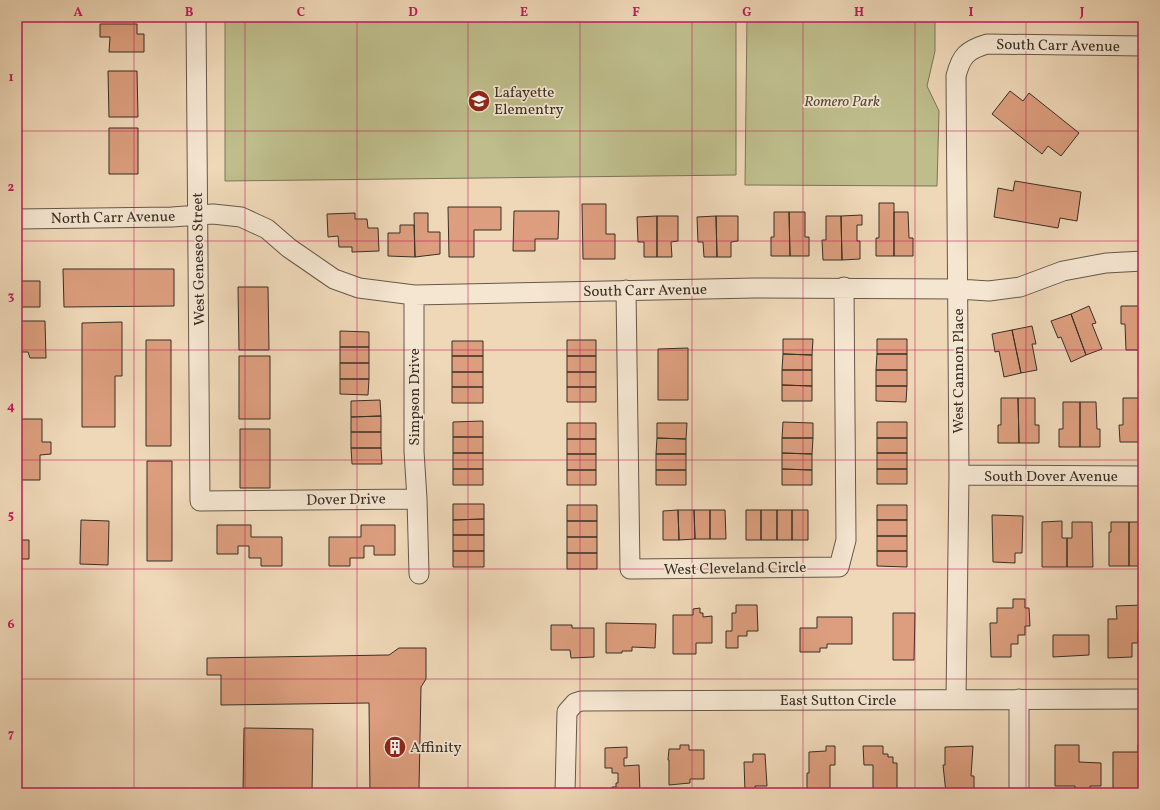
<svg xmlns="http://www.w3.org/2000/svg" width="1160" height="810" viewBox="0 0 1160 810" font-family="Vollkorn,serif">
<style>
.green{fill:#bebd8b;stroke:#7b7658}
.building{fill:#dc9e7e;stroke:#382f25}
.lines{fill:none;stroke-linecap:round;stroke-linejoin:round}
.street-casing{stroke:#66594a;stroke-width:21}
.street{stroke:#f5e6d1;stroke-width:19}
.grid{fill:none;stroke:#c2185b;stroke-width:1;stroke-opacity:0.55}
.labels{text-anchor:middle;stroke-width:3.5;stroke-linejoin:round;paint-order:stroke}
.street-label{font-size:15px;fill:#382f25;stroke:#f5e6d1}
.poi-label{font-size:15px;fill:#382f25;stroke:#f5e6d1;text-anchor:start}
.park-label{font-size:15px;font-style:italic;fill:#534b39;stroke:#f5e6d1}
.neatline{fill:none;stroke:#c2185b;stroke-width:1.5}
.grid-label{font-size:13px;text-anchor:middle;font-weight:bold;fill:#c2185b}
</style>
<rect width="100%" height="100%" fill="#efd8b8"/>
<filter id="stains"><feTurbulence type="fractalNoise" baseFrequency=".005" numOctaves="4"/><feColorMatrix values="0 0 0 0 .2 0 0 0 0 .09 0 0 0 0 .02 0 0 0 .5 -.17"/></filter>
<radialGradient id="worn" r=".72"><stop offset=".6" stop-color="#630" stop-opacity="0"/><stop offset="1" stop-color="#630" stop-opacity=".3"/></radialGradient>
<path class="green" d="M225,17H736V175L225,181Z
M747,17H935V51L927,86L939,111L937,186L745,185Z"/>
<path class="building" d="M100,24H137V34H144V52H109L110,37H100Z
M108,71H137L138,117H109Z
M1010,91L1023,101L1029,93L1079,133L1061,156L1048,146L1042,154L992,114Z
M109,128H138V174H109Z
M1015,181L1081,192L1077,221L1060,218L1058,228L994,217L998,188L1013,191Z
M879,203H894V256H876V238H879Z
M582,204H606V234H615V259H583Z
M448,207H501V230H474V257H449Z
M514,211H559L558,239H535V251H513Z
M774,212H789L790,256H771V237H774Z
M789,212H805V237H809V256H790Z
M894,212H908L909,238H913V256H894Z
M355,213V219H367L368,228H378L379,251L352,252V247H339L338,236L328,237L327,214Z
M414,213H428V232H440V254L415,257Z
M862,215V225H857V241H860V259L842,260L841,216Z
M657,216H678V241L671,242L672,257H657Z
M657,216V257H644V242H638L637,217Z
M716,216L717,257H704L703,242H698L697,217Z
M716,216H738V241L731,242V257H717Z
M826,216H841L842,260H823L822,240H826Z
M400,225H414L415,257L388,256V233H400Z
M63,269H174V306L64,307Z
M17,281H40V307H17Z
M238,287H268L269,350H239Z
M1089,306L1096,323L1092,324L1102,349L1086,355L1071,314Z
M1121,306H1142L1143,350H1126L1125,324H1121Z
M1142,306H1143V350Z
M1071,314L1086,355L1071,362L1061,337L1058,338L1051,321Z
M17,321H45L46,358H30L28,352H17Z
M122,322V376H115V427H82V323Z
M1032,326L1036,344H1032L1037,370L1021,373L1012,330Z
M1012,330L1021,373L1004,377L999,351L995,352L992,334Z
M340,331L369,332V347H340Z
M783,339H813L812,355L783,354Z
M877,339H907V354H877Z
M146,340H171V446H146Z
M567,340H596V356H567Z
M452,341H483V356H452Z
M340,347H369V363H340Z
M688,348V400H658V349Z
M783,354L812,355V370H782Z
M877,354H907V370H876Z
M239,356H270V419H239Z
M452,356H483V372H452Z
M567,356H596V372H567Z
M340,363H369V379H340Z
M782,370H812V386L782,385Z
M876,370H907V386H876Z
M452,372H483V387H452Z
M567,372H596V387H567Z
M340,379H369L368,395L340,394Z
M782,385L812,386V401H782Z
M876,386H907L906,402L876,401Z
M452,387H483V403H452Z
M567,387H596V402H567Z
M1001,398H1018L1019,443H998V425H1001Z
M1018,398H1035V425H1039V443H1019Z
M1123,398H1140V442H1120L1119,425H1123Z
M1140,398H1143V442H1140Z
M380,400L381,416L351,417V401Z
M1063,402H1080V447H1059V429H1063Z
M1080,402H1096L1097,429H1100V447H1080Z
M381,416V432H351V417Z
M17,419H42V442H51V454L40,455V480H17Z
M483,421V437H453V422Z
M783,422L813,423V438H782Z
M877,422H907V438H877Z
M567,423H596V439H567Z
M657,423H687L686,439L657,438Z
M240,429H270V488H240Z
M351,432H381V448H351Z
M453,437H483V453H453Z
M657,438L686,439V454H656Z
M782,438H813L812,454L782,453Z
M877,438H907V453H877Z
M567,439H596V454H567Z
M351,448H381L382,464H352Z
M453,453H483V469H453Z
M782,453L812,454V470L782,469Z
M877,453H907V469H877Z
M567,454H596V470H567Z
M656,454H686V470H656Z
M147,461H172V561H147Z
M453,469H483V485H453Z
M782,469L812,470V485H782Z
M877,469H907V484H877Z
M567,470H596V485H567Z
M656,470H686V485H656Z
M453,504H484V519L453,520Z
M567,505H597V521H567Z
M877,505H907V520H877Z
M678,510H694L695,539L679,540Z
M678,510L679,540H663V511Z
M694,510H710V539H695Z
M710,510H725L726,539H710Z
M746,510H761V540H746Z
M761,510H777V540H761Z
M777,510H792V540H777Z
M792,510H808V540H792Z
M992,515L1023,516L1022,553H1015V563L993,562Z
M484,519V535H453V520Z
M81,520L109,521L108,565L80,564Z
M877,520H907V536H877Z
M567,521H597V537H567Z
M1062,521V538H1067V567H1042V522Z
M1072,522H1092L1093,567H1067V538H1072Z
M1111,522H1129V566H1109V532H1111Z
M1129,522H1143V566H1129Z
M217,525H251V537H282V566H261V558H249V546H238V554H217Z
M361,525H395V555H374V546H364V558H350V566H329V537H361Z
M453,535H484V551H453Z
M877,536H907V551H877Z
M567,537H597V553H567Z
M17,540H29V559H17Z
M453,551H484V567H453Z
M877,551H907V567L877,566Z
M567,553H597V569H567Z
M1013,599H1025V608H1029L1030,626H1025V635H1018V644H1011V657H991L990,623H997V608H1013Z
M736,605H757L758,631H747V636H738V648H726V631H732V613H736Z
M1143,605V632H1138V643H1132V657L1108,658V619H1117L1116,606Z
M700,608V613H703V617L712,616V643H696V654H673V615H693V609Z
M893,613H915L914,660H893Z
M817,617H852V644H827V648H820V652H800V628H817Z
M606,623L656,624L655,648L632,647V651H622V653H606Z
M551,625H572V628H594V657L571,658L570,650H551Z
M1053,635H1089V655L1053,657Z
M399,648H426V679L421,687L419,789L424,793H370L369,703L221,705V675H207V658L389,655Z
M244,728L313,729L312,793H243Z
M680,745H689V750H704V779H690V783L669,785V760H668L669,749H680Z
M1055,745H1079V762L1101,763V786H1090V792H1075V786H1055Z
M1138,745H1143V767H1139V793H1113V752H1138Z
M826,746H835V765H830V789H807V773H809V752L826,751Z
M863,746H883V754H888V757H893V763H897V789H873V765H864Z
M973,746L971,776H974V793H946L943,765H945V747Z
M627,747V758H624V766L639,765L640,793H617V790H612V787H616V783H618V773H612V768H605V748Z
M753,754H765L767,786H755L756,793H745L744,762H753Z"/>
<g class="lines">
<g class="street-casing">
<path id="street" d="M196,17L200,501L417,499L419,574
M17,219L172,217L213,214L241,217L267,229L289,248L334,279L359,288L414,295L755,288L958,289L989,291L1020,287L1063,271L1106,263L1143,261
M626,290L630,569L839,567L846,540L844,287
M414,295V451L417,499
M959,475L1143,476
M956,699L959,475L956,76C961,56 967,50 987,44L1143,46
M565,793L567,712L575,703L581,701L1143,699
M1019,793V699"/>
</g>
<use href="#street" class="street"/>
</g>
<path class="grid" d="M134,17V793M245,17V793M357,17V793M468,17V793M580,17V793M692,17V793M803,17V793M915,17V793M1026,17V793M17,131H1143M17,241H1143M17,350H1143M17,460H1143M17,569H1143M17,679H1143"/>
<defs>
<g id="school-disc" transform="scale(1.15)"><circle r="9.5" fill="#8f2418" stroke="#f5e6d1"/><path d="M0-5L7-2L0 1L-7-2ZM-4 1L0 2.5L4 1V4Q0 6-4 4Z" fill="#fff"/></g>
<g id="building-disc" transform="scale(1.15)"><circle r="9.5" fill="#8f2418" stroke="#f5e6d1"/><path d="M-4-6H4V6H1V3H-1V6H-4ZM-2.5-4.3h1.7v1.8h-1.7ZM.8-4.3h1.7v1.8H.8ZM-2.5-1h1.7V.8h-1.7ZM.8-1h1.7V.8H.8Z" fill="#fff"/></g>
</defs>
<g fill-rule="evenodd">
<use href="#school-disc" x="479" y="101"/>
<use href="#building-disc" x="395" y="747"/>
</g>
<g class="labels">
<g class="street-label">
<text transform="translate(1058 45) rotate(1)" y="5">South Carr Avenue</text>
<text transform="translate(113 217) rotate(-1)" y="5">North Carr Avenue</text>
<text transform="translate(198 259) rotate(-91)" y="5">West Geneseo Street</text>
<text transform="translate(645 290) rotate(-1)" y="5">South Carr Avenue</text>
<text transform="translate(958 371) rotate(-90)" y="5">West Cannon Place</text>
<text transform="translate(414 397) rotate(-90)" y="5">Simpson Drive</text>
<text x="1051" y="481">South Dover Avenue</text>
<text transform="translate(346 499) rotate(-1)" y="5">Dover Drive</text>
<text transform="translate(735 568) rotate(-1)" y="5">West Cleveland Circle</text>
<text x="838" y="705">East Sutton Circle</text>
</g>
<g class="poi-label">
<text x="494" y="97">Lafayette<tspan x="494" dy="17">Elementry</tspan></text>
<text x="410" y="752">Affinity</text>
</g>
<g class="park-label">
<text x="842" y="106">Romero Park</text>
</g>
</g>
<rect width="1160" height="810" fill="none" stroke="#efd8b8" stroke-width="44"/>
<rect x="22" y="22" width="1116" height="766" class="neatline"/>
<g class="grid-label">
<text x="78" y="16">A</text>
<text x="189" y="16">B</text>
<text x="301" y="16">C</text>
<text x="413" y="16">D</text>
<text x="524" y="16">E</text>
<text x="636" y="16">F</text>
<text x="747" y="16">G</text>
<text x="859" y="16">H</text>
<text x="971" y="16">I</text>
<text x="1082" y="16">J</text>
<text x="11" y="81">1</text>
<text x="11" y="191">2</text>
<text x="11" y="300">3</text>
<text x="11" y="410">4</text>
<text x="11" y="519">5</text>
<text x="11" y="628">6</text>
<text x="11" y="738">7</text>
</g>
<rect width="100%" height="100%" filter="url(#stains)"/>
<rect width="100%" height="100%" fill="url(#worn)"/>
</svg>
